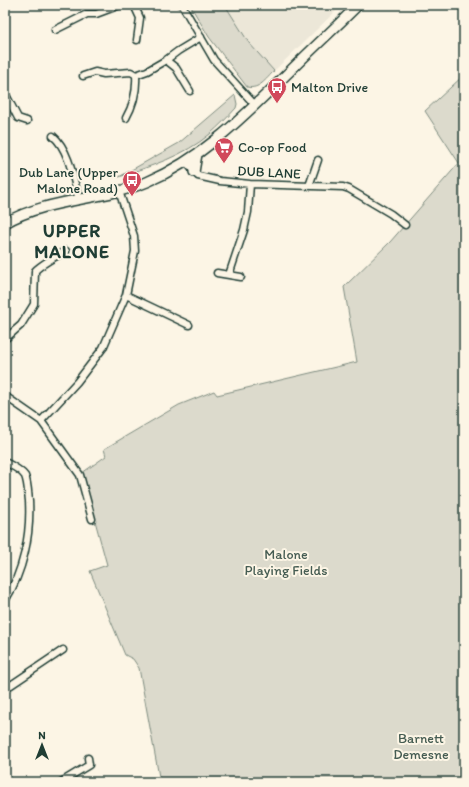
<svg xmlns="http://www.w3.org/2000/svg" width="469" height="787" viewBox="0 0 469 787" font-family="Itim,sans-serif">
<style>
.built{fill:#ece7d8}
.green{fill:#dcdacc;stroke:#7e8c80}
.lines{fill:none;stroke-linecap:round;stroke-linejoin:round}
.street-casing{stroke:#1f3d34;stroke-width:9}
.secondary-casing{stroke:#1f3d34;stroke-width:12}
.street{stroke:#fcf5e5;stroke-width:6}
.secondary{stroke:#fcf5e5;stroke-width:9}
.labels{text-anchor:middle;stroke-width:4;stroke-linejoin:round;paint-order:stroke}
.poi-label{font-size:14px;fill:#1f3d34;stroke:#fcf5e5;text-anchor:start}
.street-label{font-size:14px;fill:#1f3d34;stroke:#fcf5e5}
.park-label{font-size:14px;fill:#455c52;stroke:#fcf5e5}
.district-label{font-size:18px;font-weight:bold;letter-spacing:1px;fill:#1f3d34;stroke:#fcf5e5}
</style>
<rect width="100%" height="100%" fill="#fcf5e5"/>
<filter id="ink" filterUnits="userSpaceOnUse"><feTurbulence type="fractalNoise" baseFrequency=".025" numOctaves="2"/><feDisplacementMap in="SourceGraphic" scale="8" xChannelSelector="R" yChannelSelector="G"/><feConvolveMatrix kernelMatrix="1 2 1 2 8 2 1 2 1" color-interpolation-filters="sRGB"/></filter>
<g filter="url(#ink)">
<path class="built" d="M225,5H342L274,71L249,43Z"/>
<path class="green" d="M190,5H225L249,43L274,71C266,79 259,90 247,87L209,37Z
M464,75V782H160L139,668L133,659L125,655L90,571L107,565L82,473L106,456L104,449L179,405L214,391L217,395L357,362L344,287L390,242L459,163L425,111Z
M235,95L237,104L236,108C228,117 219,126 210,134C184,156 151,166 119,177L179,143Z"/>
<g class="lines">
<g class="street-casing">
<path id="street" d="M134,5L140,18L137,40
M182,5L214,60L255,105
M55,30L87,14H96L120,5
M166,60L176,68L190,91
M83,76L95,72L104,74L131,72L136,75L147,71L166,60L178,51L201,37
M5,93L18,118L27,121
M126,118C134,104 137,91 136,75
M53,136C69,149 74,181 79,200
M186,162L198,176L220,181L250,184L343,187L349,189L391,214L405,225
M309,186L318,160
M217,273L241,277
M229,275L244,230L248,212L250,184
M126,295L189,325
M5,339L21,325L34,304L35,271C39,266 59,254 66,251
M5,396L41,421L80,475L92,519
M41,421L77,382L103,348L126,295L135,251L134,236L119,191
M5,462C11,465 21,470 25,476C28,483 28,493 29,501C31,536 23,572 5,601
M5,689L63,650
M61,782L89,765L88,758"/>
</g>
<g class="secondary-casing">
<path id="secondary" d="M194,172L197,154
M5,223C48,198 101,201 147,182C204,158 247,113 291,70C313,48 336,27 358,5"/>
</g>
<use href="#street" class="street"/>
<use href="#secondary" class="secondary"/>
</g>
</g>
<defs>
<g id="bus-pin" transform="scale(1)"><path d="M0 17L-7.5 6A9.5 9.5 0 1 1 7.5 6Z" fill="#d1495b" stroke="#fcf5e5"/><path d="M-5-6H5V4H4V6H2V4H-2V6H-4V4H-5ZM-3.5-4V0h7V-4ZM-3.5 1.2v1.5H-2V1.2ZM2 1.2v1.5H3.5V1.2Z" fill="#fff"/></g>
<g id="supermarket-pin" transform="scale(1)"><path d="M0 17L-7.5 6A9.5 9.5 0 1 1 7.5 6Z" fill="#d1495b" stroke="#fcf5e5"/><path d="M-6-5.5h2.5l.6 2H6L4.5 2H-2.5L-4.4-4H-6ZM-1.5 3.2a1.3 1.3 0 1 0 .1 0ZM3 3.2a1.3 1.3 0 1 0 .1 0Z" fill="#fff"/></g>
</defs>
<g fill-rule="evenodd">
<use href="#bus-pin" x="277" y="87"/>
<use href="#supermarket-pin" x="224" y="147"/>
<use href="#bus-pin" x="132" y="180"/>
</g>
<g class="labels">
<g class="poi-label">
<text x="291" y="92">Malton Drive</text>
<text x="238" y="152">Co-op Food</text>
<text x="118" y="177" text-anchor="end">Dub Lane (Upper<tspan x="118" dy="16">Malone Road)</tspan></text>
</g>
<g class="street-label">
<text transform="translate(269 172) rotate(3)" y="5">DUB LANE</text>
</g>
<g class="park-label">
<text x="286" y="559">Malone<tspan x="286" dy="16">Playing Fields</tspan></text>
<text x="421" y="743">Barnett<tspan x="421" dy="16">Demesne</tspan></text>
</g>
<g class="district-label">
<text x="72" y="237">UPPER<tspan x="72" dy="21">MALONE</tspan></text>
</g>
</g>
<rect width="469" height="787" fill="none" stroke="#fcf5e5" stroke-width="20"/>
<rect x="10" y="10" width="449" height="767" fill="none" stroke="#1f3d34" stroke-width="1.5" filter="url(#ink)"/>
<g transform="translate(42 745)" stroke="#fcf5e5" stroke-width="3" paint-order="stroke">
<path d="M0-3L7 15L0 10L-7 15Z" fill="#1f3d34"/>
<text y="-6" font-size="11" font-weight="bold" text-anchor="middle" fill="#1f3d34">N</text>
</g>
</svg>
